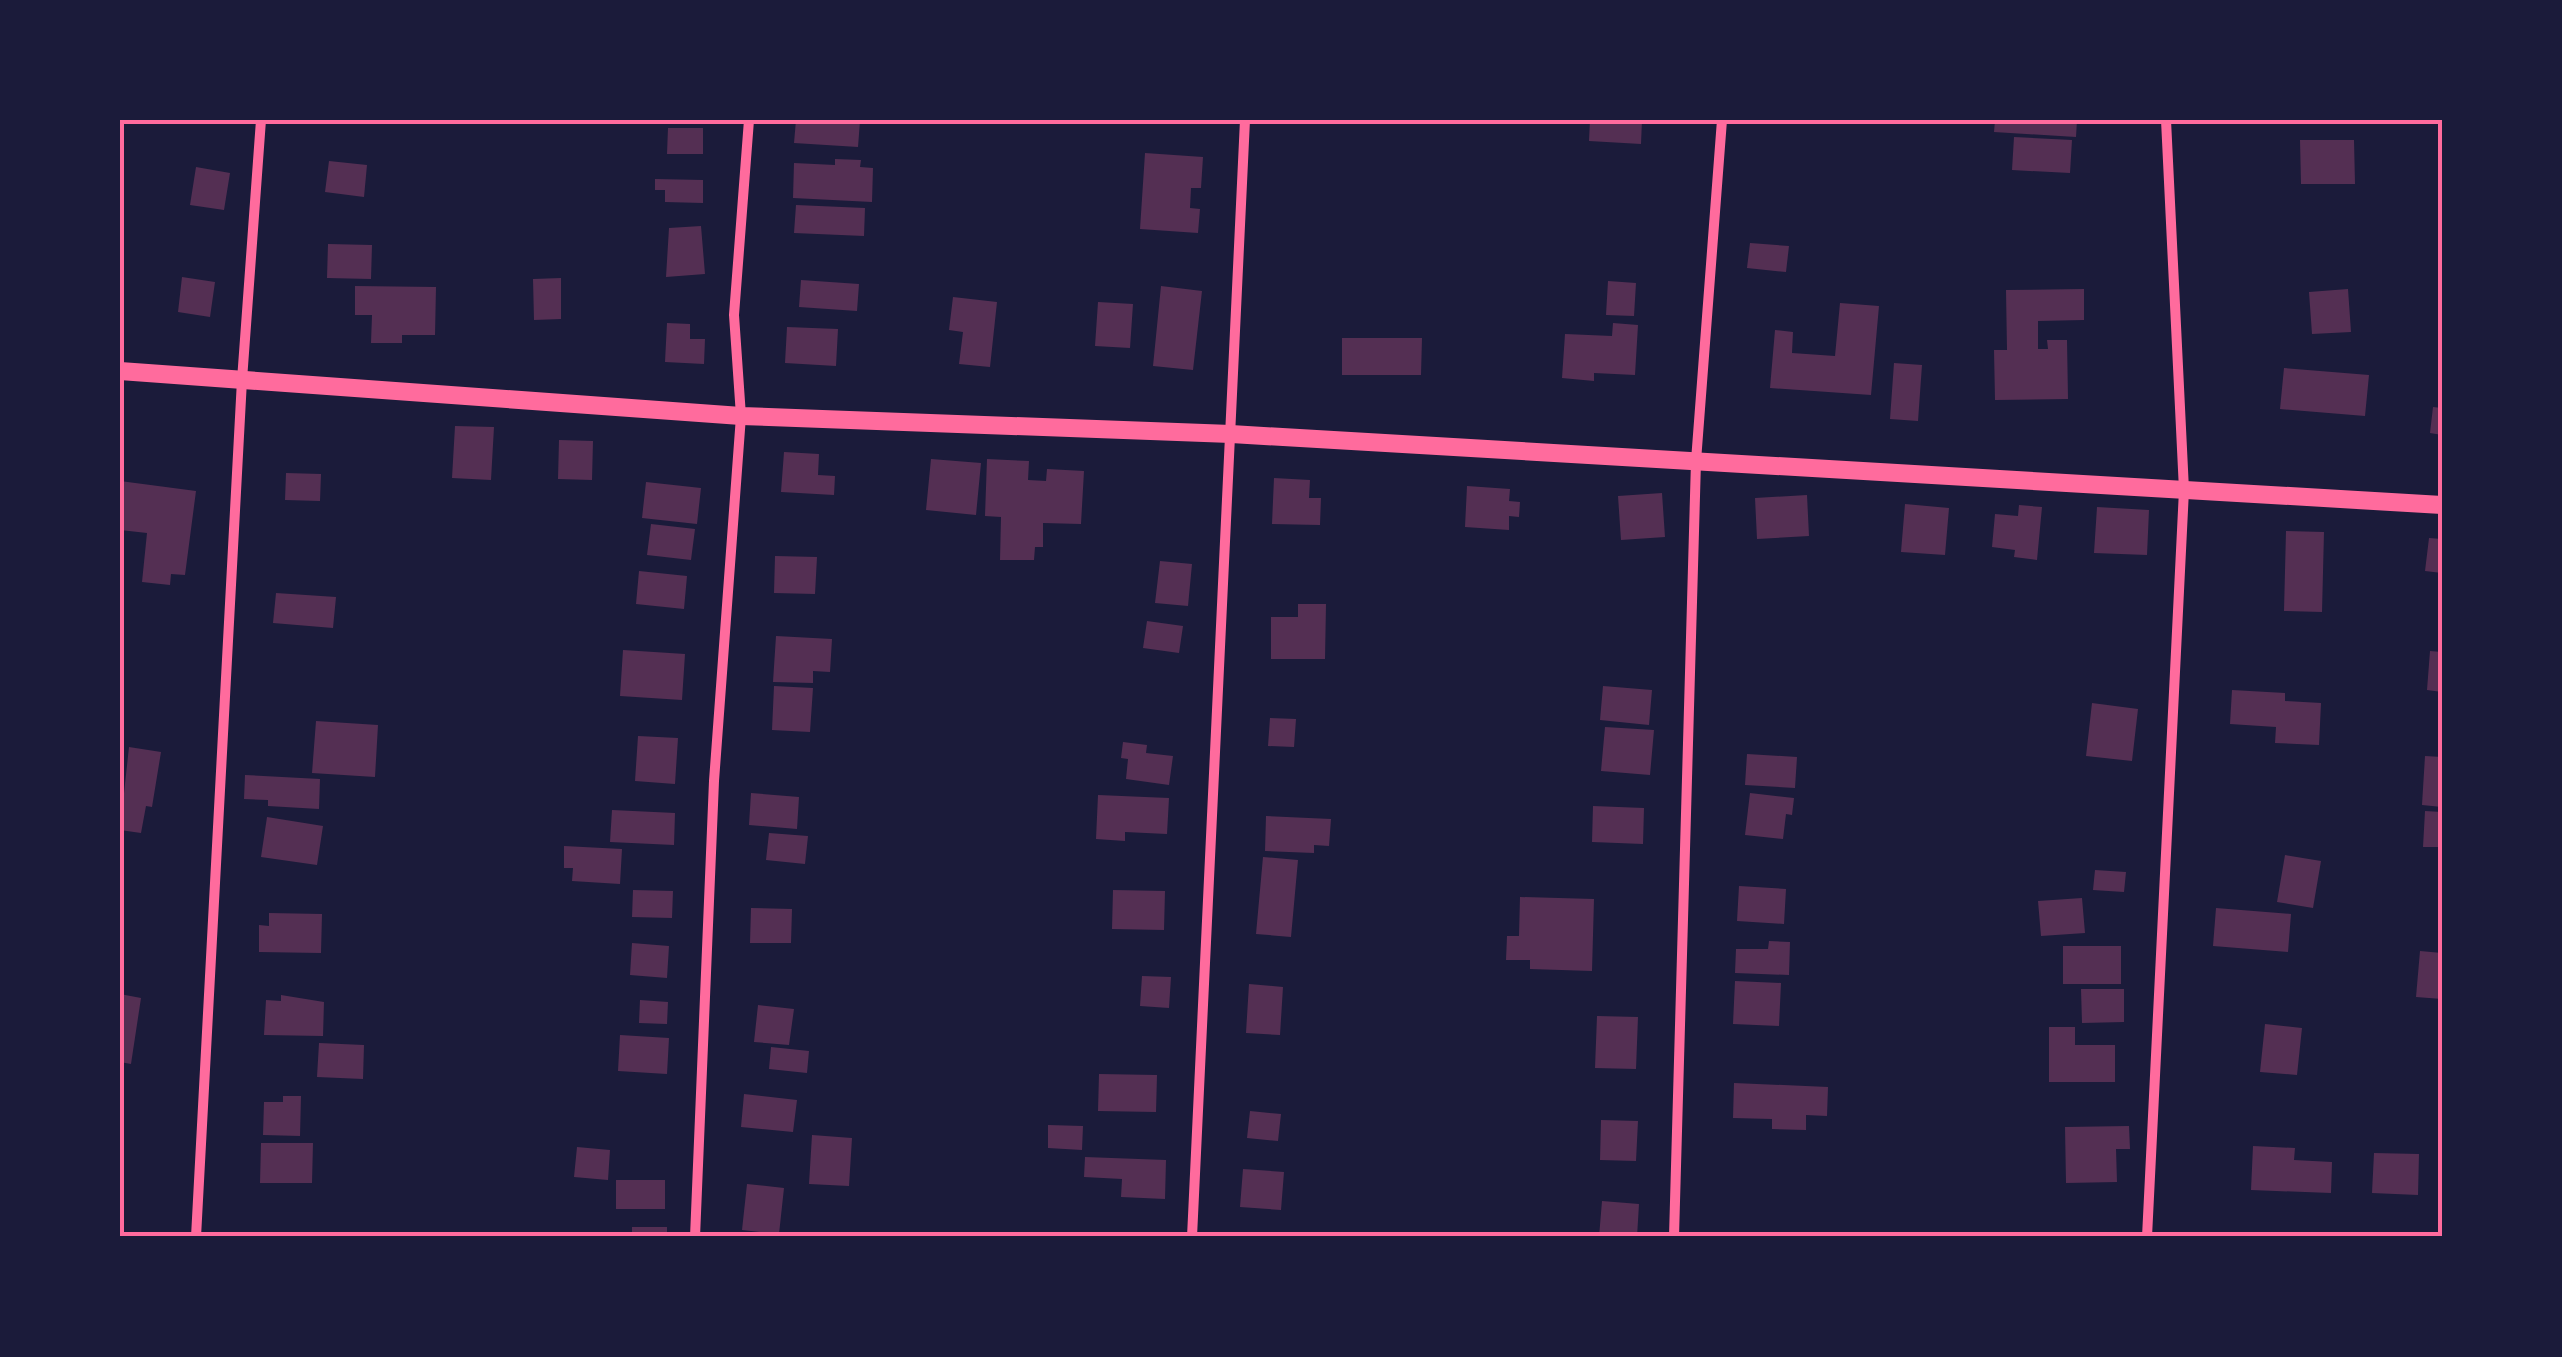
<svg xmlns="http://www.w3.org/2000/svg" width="2562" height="1357" viewBox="0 0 2562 1357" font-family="'Noto Sans',sans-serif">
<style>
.building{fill:#542f53}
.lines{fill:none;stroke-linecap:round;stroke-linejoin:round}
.minor{stroke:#ff6b9d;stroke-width:10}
.tertiary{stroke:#ff6b9d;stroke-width:18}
.neatline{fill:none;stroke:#ff6b9d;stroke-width:4}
</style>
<rect width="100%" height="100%" fill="#1b1b3a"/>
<path class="building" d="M796,120L860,121L858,147L794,143Z
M1590,120H1642L1641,144L1589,141Z
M1995,120H2077L2076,137L1994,132Z
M668,128H703V154H667Z
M2014,137L2072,140L2070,173L2012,170Z
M2300,140H2354L2355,184H2301Z
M1145,153L1203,157L1201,188H1191L1190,208L1200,209L1198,233L1140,229Z
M835,159L861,160L860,167L873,168L872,202L793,198L794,163L835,165Z
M329,161L367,165L364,197L325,192Z
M196,167L230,173L224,210L190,205Z
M655,179L703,180V203L665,202V190H655Z
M796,205L865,208L864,236L794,233Z
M701,226L705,274L666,277L669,228Z
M1750,243L1789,246L1786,272L1747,268Z
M328,244L372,245L371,279L327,278Z
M182,277L215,282L210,317L178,312Z
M561,278V319L534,320L533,279Z
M801,280L859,284L857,311L799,307Z
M1608,281L1636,283L1634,316L1606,315Z
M355,286L436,287L435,335H402V343H371L372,315H355Z
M1161,286L1202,291L1193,370L1153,366Z
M2084,289V320L2038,321V349H2048L2047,340H2067L2068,399L1995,400L1994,350H2007L2006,290Z
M2348,289L2351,332L2312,334L2309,292Z
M953,297L997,302L990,367L959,364L963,332L949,330Z
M1098,302L1133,304L1130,348L1095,346Z
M1840,303L1879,306L1871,395L1770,388L1775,330L1793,332L1792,353L1835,356Z
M667,323L690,324V339H705L704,364L665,362Z
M1613,323L1638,325L1635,375L1594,373V381L1562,378L1565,334L1612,336Z
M787,327L838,329L836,366L785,363Z
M1342,338H1422L1421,375H1342Z
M1894,363L1922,365L1918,421L1890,419Z
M2284,368L2369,375L2365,416L2280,409Z
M2433,407L2442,408V435L2430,433Z
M455,426L494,427L491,480L452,478Z
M559,440L593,441L592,480L558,479Z
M784,452L819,454L818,475L835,476L834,495L781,492Z
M931,459L981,463L976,515L926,510Z
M987,459L1029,461L1028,480L1046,481L1047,469L1084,471L1081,524L1043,523V547H1035L1034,560H1000L1001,517L985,516Z
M286,473L321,474L320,501L285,500Z
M1274,478L1310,480L1309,498H1321L1320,525L1272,524Z
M120,481L196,491L185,575L171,574L170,585L142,582L147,533L120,530Z
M646,482L701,488L697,524L642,518Z
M1467,486L1510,489L1509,501L1520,502L1519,517L1509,516V530L1465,527Z
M1662,493L1665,537L1621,540L1618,496Z
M1807,495L1809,536L1757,539L1755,498Z
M1905,504L1949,508L1945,555L1901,552Z
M2019,505L2042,507L2037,560L2014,557L2015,550L1992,547L1995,514L2018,516Z
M2097,507L2149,510L2147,555L2094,553Z
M651,524L695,529L691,560L647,555Z
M2286,531L2324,532L2322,612L2284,611Z
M2429,538L2442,539V573L2425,571Z
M775,556L817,557L815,594L774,593Z
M1160,561L1192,564L1188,606L1155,603Z
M639,571L687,576L684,609L636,604Z
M276,593L336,597L333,628L273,623Z
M1298,604H1326L1325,659H1271V617H1298Z
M1147,621L1183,626L1179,653L1143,648Z
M776,636L832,639L830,672L813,671V683L773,682Z
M623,650L685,654L682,700L620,696Z
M2430,651L2442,652V692L2427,690Z
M774,686L813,688L810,732L772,730Z
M1603,686L1652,690L1649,725L1600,720Z
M2232,690L2285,693V701L2321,703L2319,745L2275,743L2276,727L2230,724Z
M2092,703L2138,709L2132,761L2086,756Z
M1270,718L1296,719L1294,747L1268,746Z
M316,721L378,725L375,777L312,773Z
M1605,727L1654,730L1650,775L1601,771Z
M638,736L678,738L675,784L635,781Z
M1123,742L1147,745L1146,753L1173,756L1169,785L1126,779L1128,759L1121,758Z
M129,747L161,752L152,807L146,806L141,833L120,830Z
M1747,754L1797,757L1795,788L1745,785Z
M2425,756L2442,757V807L2422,805Z
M245,775L320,779L319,809L268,806V800L244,799Z
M751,793L799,797L797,829L749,825Z
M1750,793L1794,798L1792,815L1786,814L1783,839L1745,835Z
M1098,795L1169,798L1167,834L1125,832V841L1096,839Z
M1593,806L1644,808L1643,844L1592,842Z
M612,810L675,813L674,845L610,842Z
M2425,811L2442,812V847H2423Z
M1266,816L1331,819L1329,846L1314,845V853L1265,851Z
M267,817L323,826L317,865L261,857Z
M769,833L808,836L805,864L766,860Z
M564,846L622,849L620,884L572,881L573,868H564Z
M2285,855L2321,861L2313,908L2277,902Z
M1263,857L1298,860L1291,937L1256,934Z
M2095,870L2126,872L2124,892L2093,890Z
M1739,886L1786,889L1784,924L1737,921Z
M633,890L673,891L672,918L632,917Z
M1113,890L1165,891L1164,930L1112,929Z
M1520,897L1594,899L1592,971L1530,969V960H1506L1507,936H1519Z
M2082,898L2085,933L2041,936L2038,901Z
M751,908L792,909L791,943H750Z
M2216,908L2291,914L2288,952L2213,946Z
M269,913L322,914L321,953L259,952V925L269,926Z
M1769,941L1790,942L1789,975L1735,973L1736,949H1768Z
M632,943L669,946L667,978L630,975Z
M2063,946H2121V984H2063Z
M2420,951L2442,953V999L2416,997Z
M1142,976L1171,977L1169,1008L1140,1006Z
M1735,981L1781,983L1779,1026L1733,1024Z
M1249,984L1283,987L1280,1035L1246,1033Z
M2081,989H2124V1022L2082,1023Z
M120,994L141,998L131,1064L120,1062Z
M281,995L324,1002L323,1036L264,1035L266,1000L281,1001Z
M640,1000L668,1002L667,1024L639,1023Z
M758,1005L794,1009L789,1045L754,1042Z
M1597,1016L1638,1017L1636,1069L1595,1068Z
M2265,1024L2302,1028L2297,1075L2260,1072Z
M2049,1027H2075V1045H2115V1082H2049Z
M620,1035L669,1038L667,1074L618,1071Z
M319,1043L364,1045L363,1079L317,1077Z
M771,1047L809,1051L807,1073L769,1069Z
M1099,1074L1157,1075L1156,1112L1098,1111Z
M1734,1083L1828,1087L1827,1116L1806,1115V1130L1772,1129V1119L1733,1118Z
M744,1094L797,1100L793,1132L741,1127Z
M283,1096H301L300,1136L263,1135L264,1102H283Z
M1250,1111L1281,1114L1278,1141L1247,1138Z
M1601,1120L1638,1121L1636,1161L1600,1160Z
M1048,1125L1083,1126L1082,1150L1048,1148Z
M2129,1126L2130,1149H2116L2117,1182L2066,1183L2065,1127Z
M812,1135L852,1138L849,1186L809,1184Z
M261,1143H313L312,1183H260Z
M2253,1146L2295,1148L2294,1160L2332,1162L2331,1193L2251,1190Z
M577,1147L610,1150L608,1180L574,1177Z
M2374,1153L2419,1154L2418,1195L2372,1193Z
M1085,1157L1166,1160L1165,1199L1121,1197L1122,1179L1084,1177Z
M1243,1169L1284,1172L1281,1210L1240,1207Z
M616,1180H665V1209H616Z
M747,1184L784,1188L779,1234L742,1230Z
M1602,1201L1639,1204L1637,1237H1599Z
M632,1227H667V1237H632Z"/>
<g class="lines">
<path class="minor" d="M196,1237L242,380L261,120
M695,1237L714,781L741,416L734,315L749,120
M1192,1237L1245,120
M1674,1237L1696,461L1722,120
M2147,1237L2184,490L2166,120"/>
<path class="tertiary" d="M120,371L741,416L1231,434L2442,505"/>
</g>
<rect width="2562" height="1357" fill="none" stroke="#1b1b3a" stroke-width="245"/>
<rect x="122" y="122" width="2318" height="1112" class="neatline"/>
</svg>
